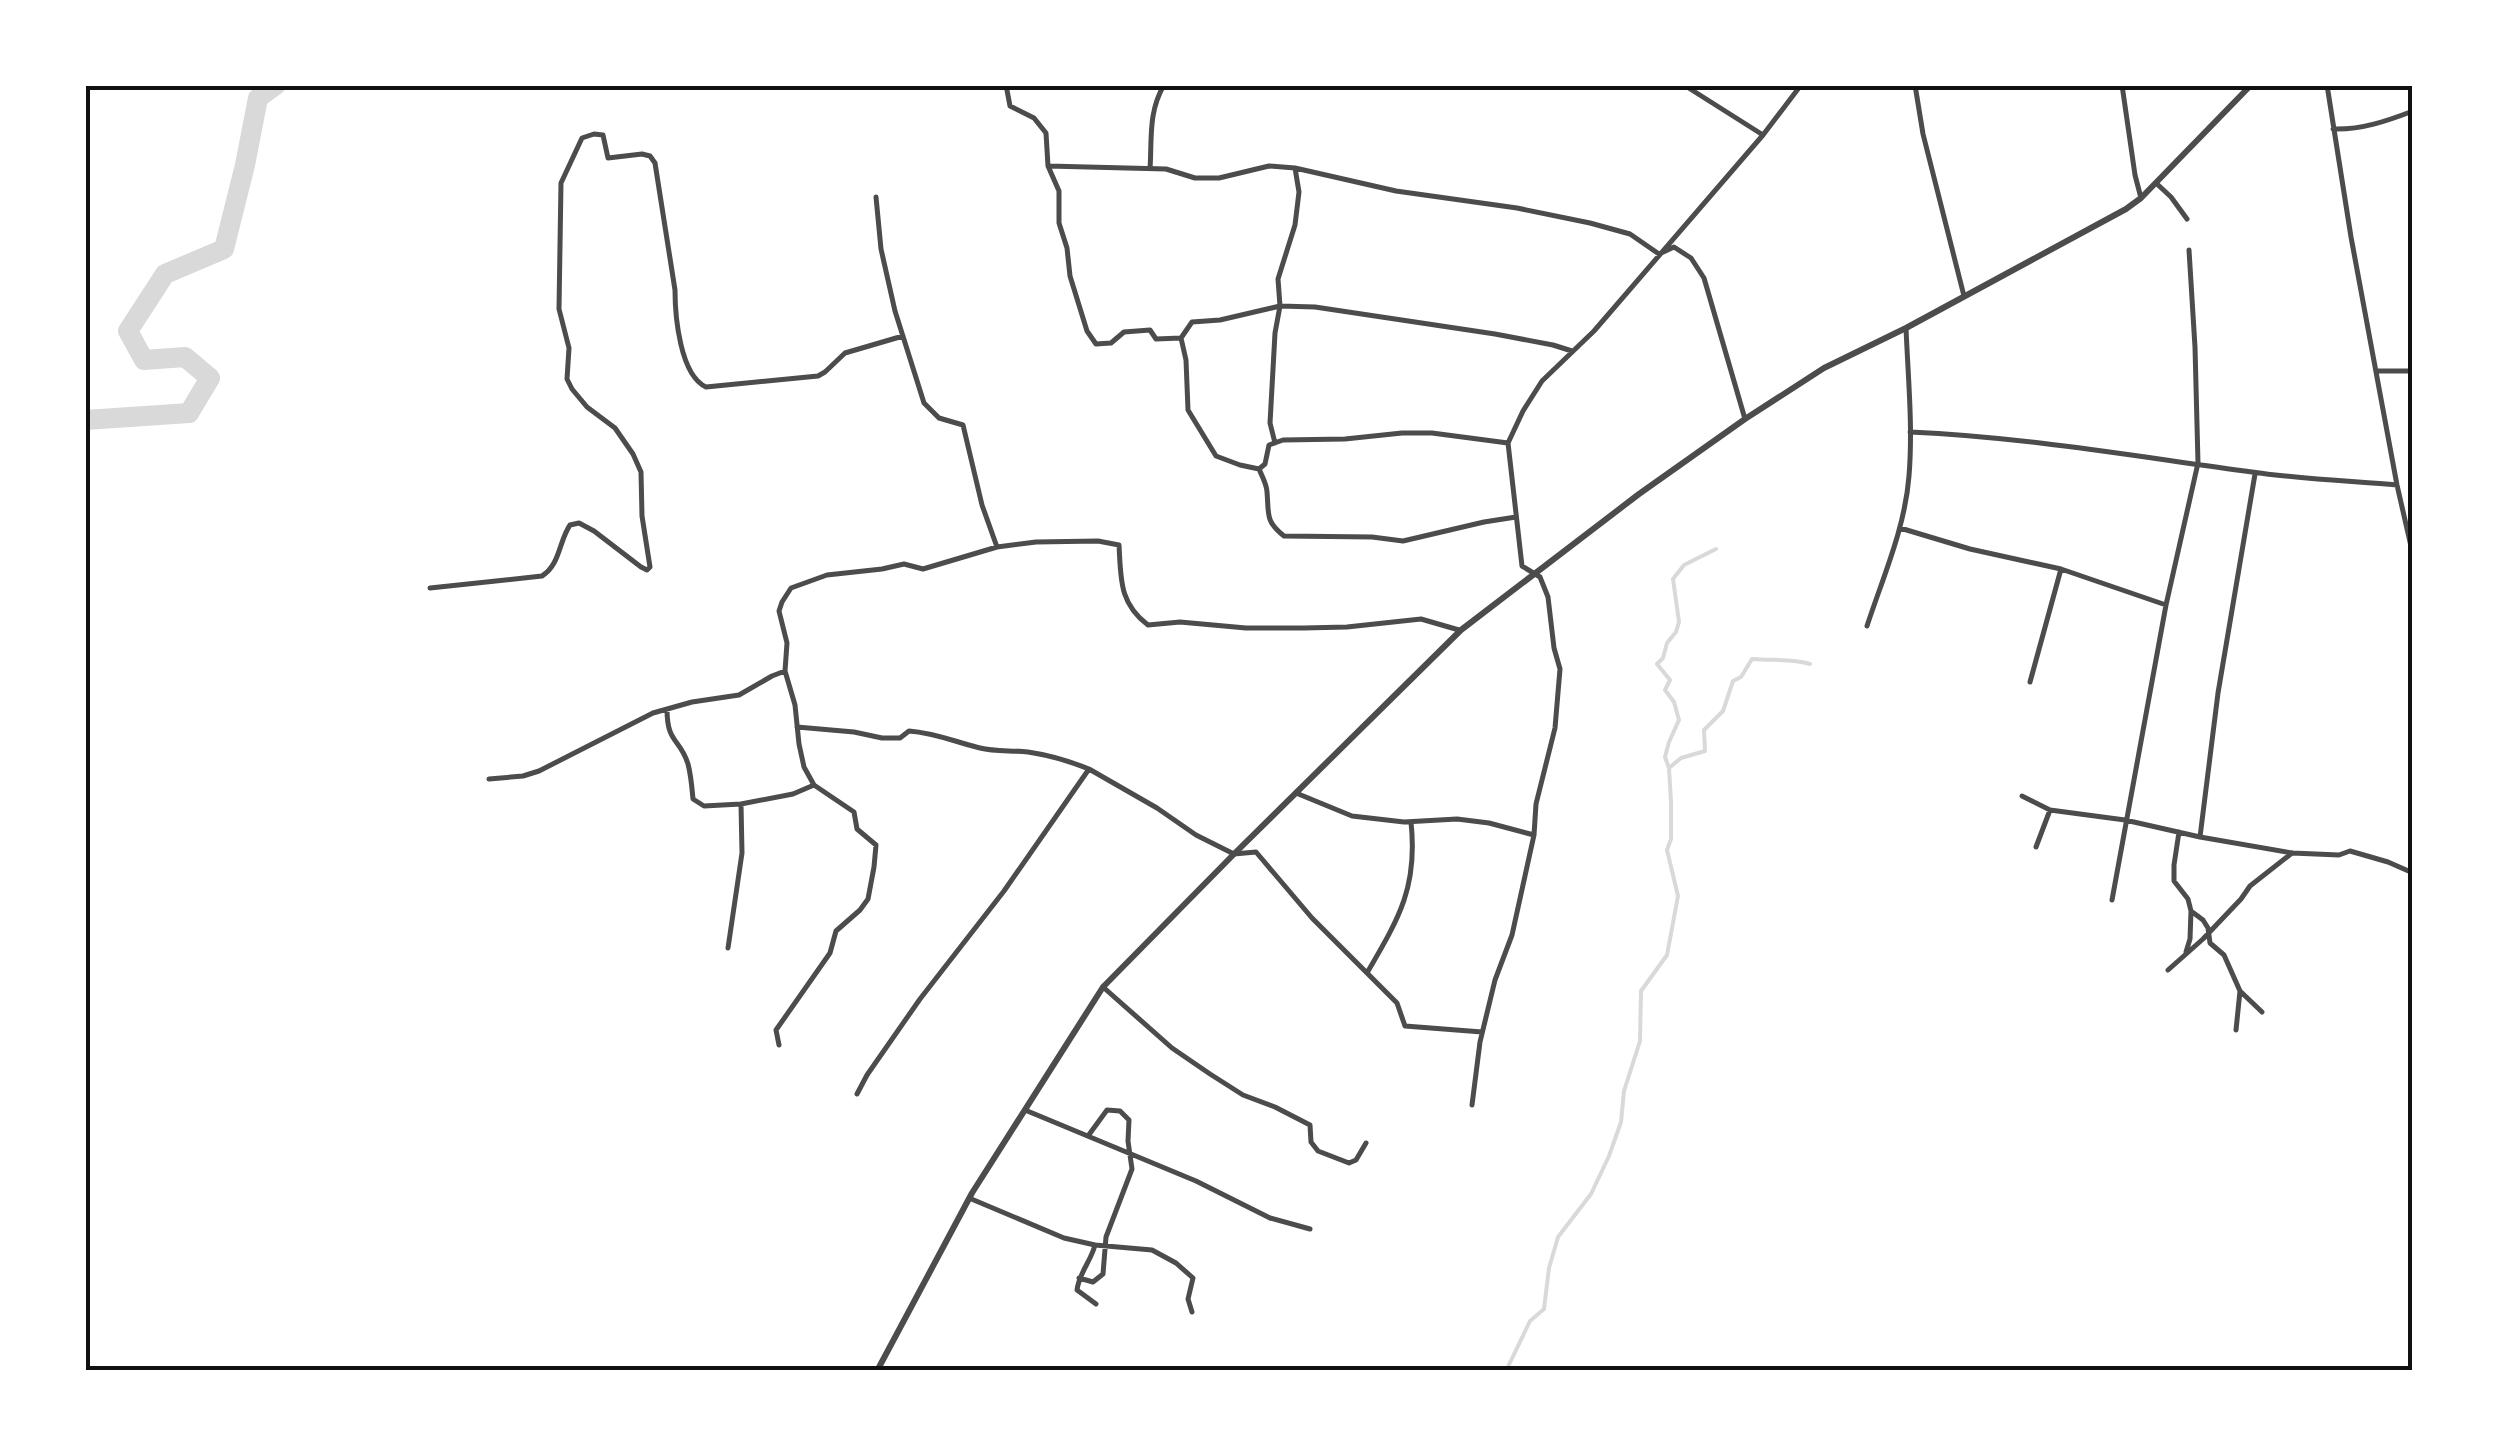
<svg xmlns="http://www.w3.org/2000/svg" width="2498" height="1456" viewBox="0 0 2498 1456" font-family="Raleway,sans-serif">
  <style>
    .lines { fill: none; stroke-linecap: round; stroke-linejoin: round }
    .stream { stroke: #d9d9d9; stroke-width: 4 }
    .river { stroke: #d9d9d9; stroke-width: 20 }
    .minor { stroke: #4c4c4c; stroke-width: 5 }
    .tertiary { stroke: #4c4c4c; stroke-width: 6 }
    .neatline { fill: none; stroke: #111; stroke-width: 4 }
  </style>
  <rect width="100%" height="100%" fill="#fff"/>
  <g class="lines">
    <!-- stream -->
    <path class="stream" d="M 1669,768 L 1681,758 L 1705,751 L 1704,730 L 1723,711 L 1733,681 L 1741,677 L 1752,659 C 1772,661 1791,658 1810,664
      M 1506,1371 L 1530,1321 L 1544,1309 L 1549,1268 L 1558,1237 L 1591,1194 L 1609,1156 L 1621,1122 L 1624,1091 L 1640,1041 L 1641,991 L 1667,955 L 1678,896 L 1667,850 L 1671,839 L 1671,802 L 1669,768 L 1665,757 L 1669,742 L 1679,720 L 1674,702 L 1665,690 L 1670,680 L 1657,664 L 1663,658 L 1667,643 L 1676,632 L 1679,622 L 1673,579 L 1684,565 L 1716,549"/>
    <!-- river -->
    <path class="river" d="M 85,420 L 189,413 L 210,378 L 185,357 L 144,360 L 128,331 L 165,274 L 224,249 L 245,165 L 258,98 L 276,85"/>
    <!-- minor -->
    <path class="minor" d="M 1006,85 L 1010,106 L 1034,118 L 1046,133 L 1048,166 L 1059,191 L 1059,223 L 1067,248 L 1070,276 L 1087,331 L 1096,344 L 1111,343 L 1124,332 L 1150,330 L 1156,339 L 1181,338 L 1186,360 L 1188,410 L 1216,456 L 1240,465 L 1259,469 L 1265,464 L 1269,445 L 1283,440 L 1345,439 L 1402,433 L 1432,433 L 1508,443 L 1522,566 L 1540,577 L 1548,597 L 1554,648 L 1560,669 L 1555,728 L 1536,804 L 1534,835 L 1512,935 L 1495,980 L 1480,1042 L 1472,1105
      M 1684,85 L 1763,135
      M 1915,85 L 1923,134 L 1964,296
      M 2122,85 L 2135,175 L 2141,198
      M 2327,85 L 2351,237 L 2397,485 L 2413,555
      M 2333,129 C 2361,130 2387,121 2413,111
      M 1048,166 L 1166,169 L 1195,178 L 1219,178 L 1269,166 L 1295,168 L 1396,191 L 1517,208 L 1590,223 L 1630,234 L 1659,254 L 1674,247 L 1691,258 L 1704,278 L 1745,419
      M 1150,169 C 1152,140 1148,112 1164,85
      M 2156,183 L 2171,197 L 2187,219
      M 876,197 L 881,249 L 895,311 L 924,403 L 939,418 L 963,425 L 982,505 L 997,547
      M 1181,338 L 1192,322 L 1220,320 L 1280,306 L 1315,307 L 1495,334 L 1553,345 L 1572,351
      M 2377,371 L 2413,371
      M 1910,432 C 2025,437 2139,457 2252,472 C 2300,479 2349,481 2397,485
      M 1275,443 L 1270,423 L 1275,333 L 1280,306 L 1278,279 L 1295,225 L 1299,192 L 1295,168
      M 1508,443 L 1523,411 L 1542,381 L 1594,331 L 1763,135 L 1801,85
      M 1259,469 C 1262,476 1267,485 1267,492 C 1269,514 1265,521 1284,536 L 1372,537 L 1403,541 L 1484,522 L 1516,517
      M 1900,528 L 1970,549 L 2061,569 L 2166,605
      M 430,588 L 542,576 C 560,565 559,541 570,525 L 579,523 L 594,531 L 641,567 L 647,570 L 650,567 L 642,516 L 641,472 L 633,454 L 615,428 L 587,407 L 572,389 L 567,379 L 569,348 L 559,309 L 561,183 L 582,138 L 594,134 L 603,135 L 608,158 L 642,154 L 650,156 L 655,163 L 675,290 C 675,316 680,375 706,387 L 818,376 L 825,372 L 845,353 L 903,336
      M 1867,626 C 1883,577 1905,528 1909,476 C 1913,427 1908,377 1906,328
      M 785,671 L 787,643 L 779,611 L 782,602 L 791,588 L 827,575 L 882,569 L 904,564 L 923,569 L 997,547 L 1036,542 L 1098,541 L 1119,545 C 1121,579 1119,603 1148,625 L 1180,622 L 1246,628 L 1304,628 L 1347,627 L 1421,619 L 1459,630
      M 2030,682 L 2061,569
      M 667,709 C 667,744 680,738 688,764 C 691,775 692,788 693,799 L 704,806 L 741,804 L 742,853 L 728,948
      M 797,727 L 854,732 L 882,738 L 900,738 L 909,731 C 936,733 955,742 980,748 C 995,752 1012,750 1028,752 C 1049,755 1069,761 1089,769
      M 489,779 L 523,776 L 539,771 L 653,713 L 692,702 L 739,695 L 772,676 L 785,671 L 795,705 L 799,744 L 804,767 L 814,785 L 854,812 L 857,829 L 876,845 L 874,867 L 868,899 L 860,910 L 836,931 L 830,953 L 776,1030 L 779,1045
      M 1296,793 L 1352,816 L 1404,822 L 1457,819 L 1489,823 L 1534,835
      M 2022,796 L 2050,810 L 2125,820 L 2200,837 L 2292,853 L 2339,855 L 2350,851 L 2388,862 L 2413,873
      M 741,804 L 793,794 L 814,785
      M 2179,832 L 2174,865 L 2174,881 L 2188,899 L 2191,911 L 2203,920 L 2208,928 L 2210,943 L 2224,955 L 2240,991 L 2262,1012
      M 2200,837 L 2218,693 L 2255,474
      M 2036,847 L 2050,810
      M 2112,900 L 2166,605 L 2198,463 L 2195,347 L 2189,250
      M 2186,952 L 2190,939 L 2191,911
      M 2168,970 L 2203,939 L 2241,899 L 2250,886 L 2292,853
      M 1367,973 C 1399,918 1418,887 1411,822
      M 1103,987 L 1172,1048 L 1210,1074 L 1243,1095 L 1275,1107 L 1310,1125 L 1311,1142 L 1318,1151 L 1349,1163 L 1356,1160 L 1366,1143
      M 2236,1030 L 2240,991
      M 857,1094 L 867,1075 L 920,999 L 1004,891 L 1089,769 L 1157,808 L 1196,835 L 1234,854 L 1256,852 L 1312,918 L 1397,1003 L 1405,1026 L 1482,1032
      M 1025,1110 L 1196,1181 L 1270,1218 L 1310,1229
      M 969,1198 L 1064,1238 L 1095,1245 L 1152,1250 L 1176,1263 L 1193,1278 L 1188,1299 L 1192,1312
      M 1095,1245 C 1091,1261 1079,1273 1077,1290 L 1096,1304
      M 1079,1278 L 1093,1282 L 1103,1274 L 1106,1237 L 1132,1169 L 1128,1141 L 1129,1120 L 1120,1111 L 1107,1110 L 1088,1136"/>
    <!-- tertiary -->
    <path class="tertiary" d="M 877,1371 L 972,1193 L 1103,987 L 1234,854 L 1461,630 L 1639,494 L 1745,419 L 1824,368 L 1906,328 L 2126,209 L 2141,198 L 2251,85"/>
  </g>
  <!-- border -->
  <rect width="2498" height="1456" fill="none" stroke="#ffffff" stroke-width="175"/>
  <rect x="88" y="88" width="2322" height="1280" class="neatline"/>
</svg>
